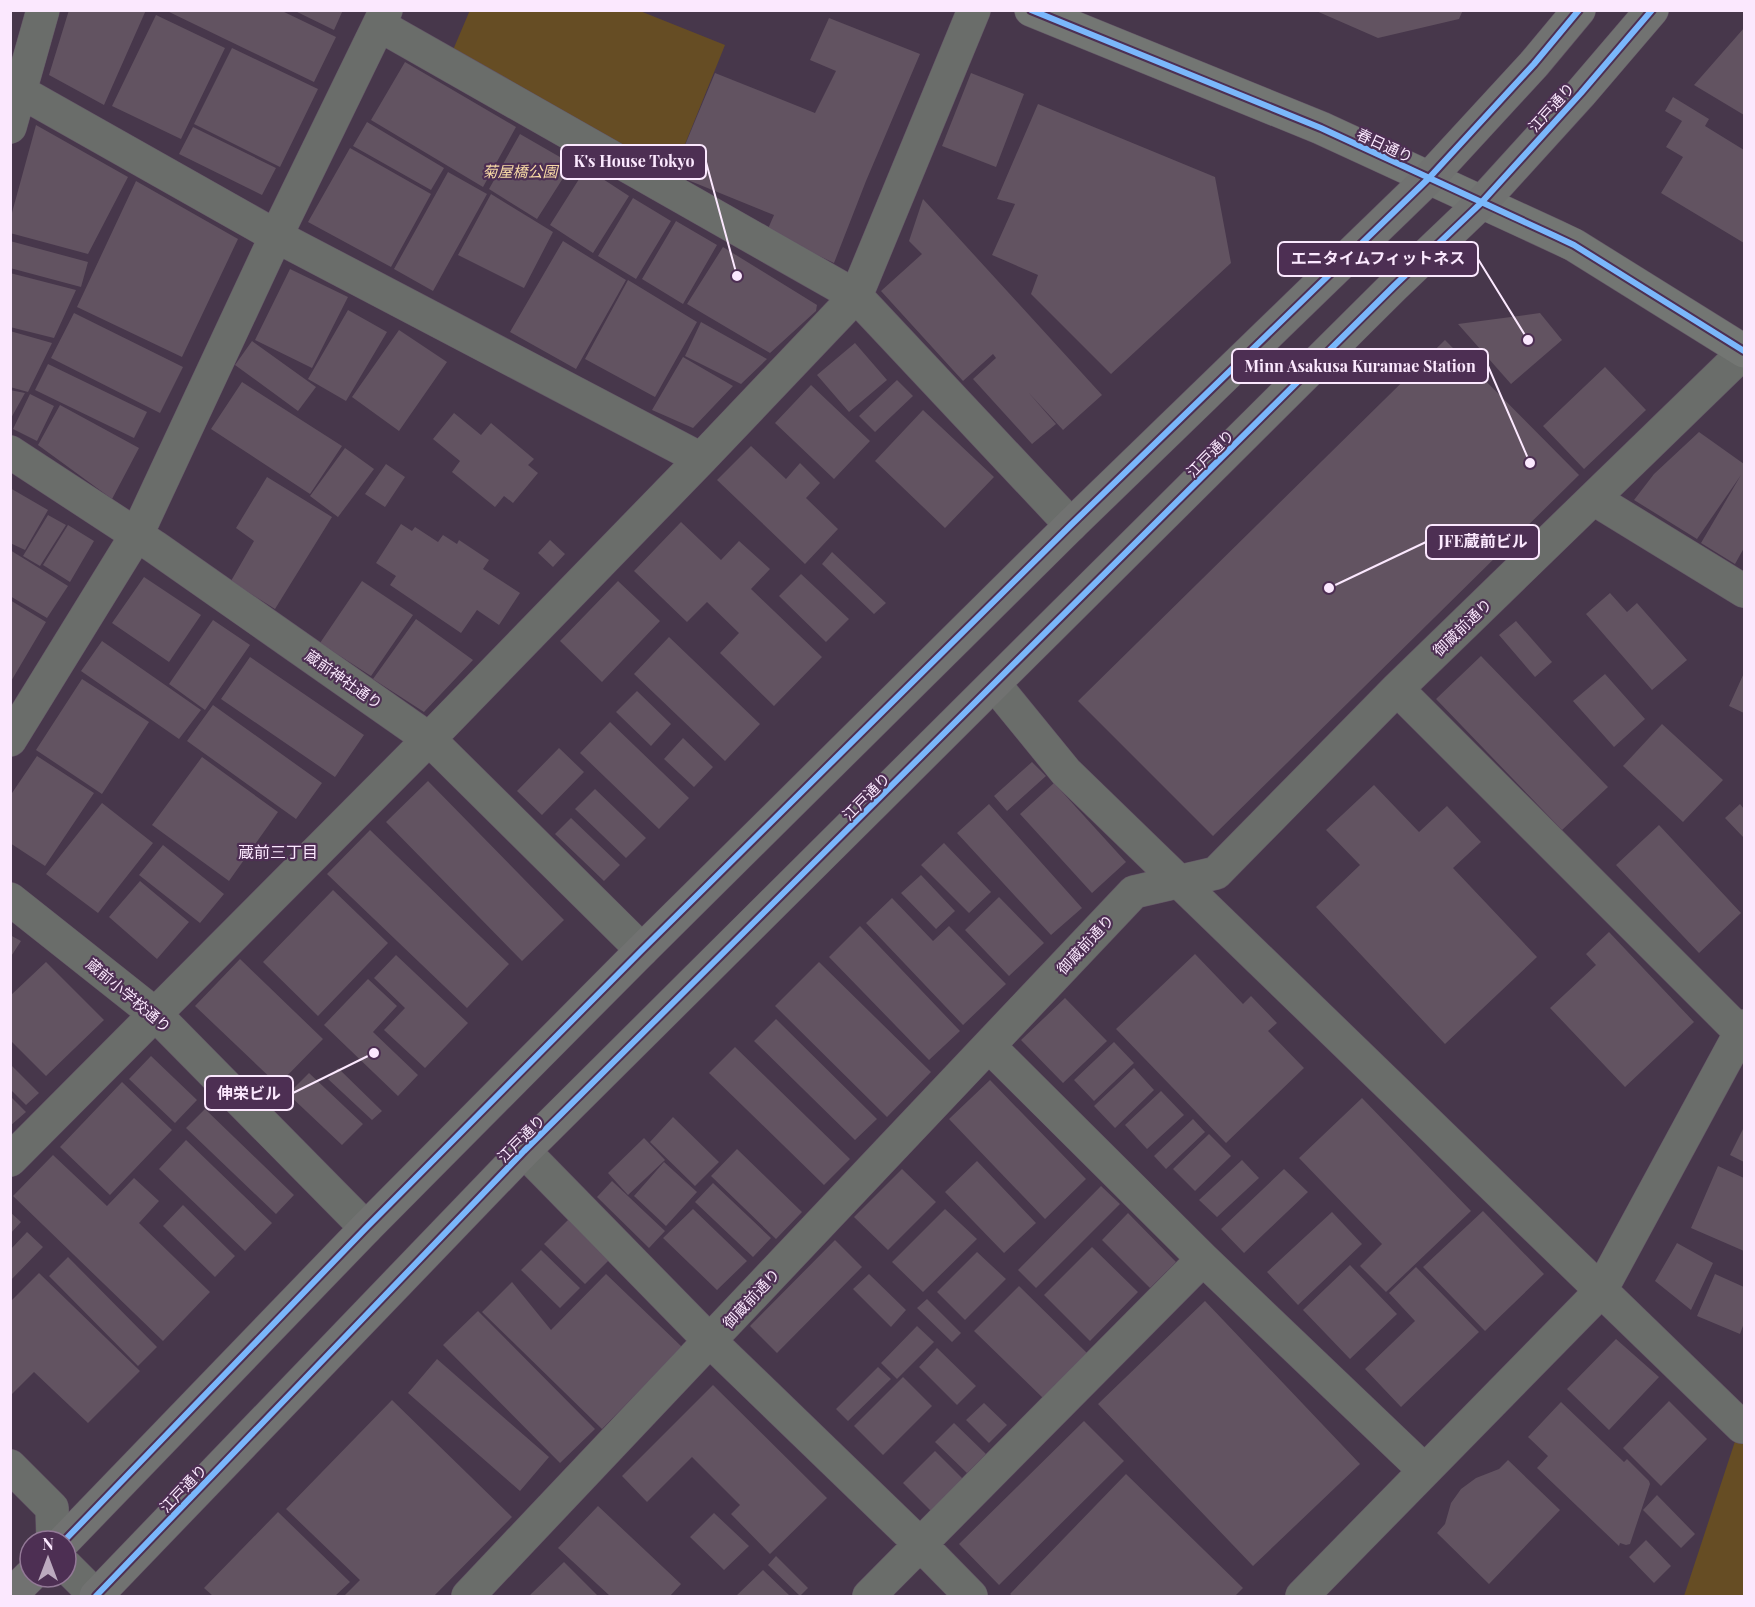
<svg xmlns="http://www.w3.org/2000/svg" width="1755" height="1607" viewBox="0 0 1755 1607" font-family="'Playfair Display','Noto Sans JP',serif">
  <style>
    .green { fill: #664d24 }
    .building { fill: #625361 }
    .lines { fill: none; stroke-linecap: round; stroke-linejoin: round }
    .minor-casing { stroke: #635566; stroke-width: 34 }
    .major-casing { stroke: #635566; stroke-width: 34 }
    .highway-casing { stroke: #635566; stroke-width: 34 }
    .minor { stroke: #6a6d6a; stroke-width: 33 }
    .major { stroke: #737673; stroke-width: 33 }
    .highway { stroke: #717271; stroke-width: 33 }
    .cycleway-casing { stroke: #4d2f53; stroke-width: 10 }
    .cycleway { stroke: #7ab7fb; stroke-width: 6 }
    .labels { text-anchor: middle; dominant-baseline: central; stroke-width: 4.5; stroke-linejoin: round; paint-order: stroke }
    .street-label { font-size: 15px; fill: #fbe8fe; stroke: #4d2f53 }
    .park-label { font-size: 15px; font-style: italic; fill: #f8daa6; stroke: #4d2f53 }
    .neighbourhood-label { font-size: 16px; fill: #fbe8fe; stroke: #4d2f53 }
    .leader { fill: none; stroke: #fbe8fe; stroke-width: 2 }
    .callout-dot { fill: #fbe8fe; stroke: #4d2f53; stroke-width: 2 }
    .callout { fill: #4d2f53; stroke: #fbe8fe; stroke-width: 2 }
    .callout-label { font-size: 16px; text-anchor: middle; font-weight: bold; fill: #fbe8fe }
  </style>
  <rect width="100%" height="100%" fill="#47374b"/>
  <!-- green -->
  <path class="green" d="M 470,10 L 640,11 L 725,45 L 673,174 L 453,50 Z
    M 1744,1414 L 1744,1596 L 1684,1596 Z"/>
  <!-- building -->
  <path class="building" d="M 69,10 L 146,10 L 104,105 L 49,75 Z
    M 165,10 L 280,10 L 336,37 L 314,82 Z
    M 293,10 L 343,10 L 334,30 Z
    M 1314,10 L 1463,10 L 1459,19 L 1378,38 Z
    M 156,15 L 225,48 L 181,139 L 112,106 Z
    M 829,18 L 920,54 L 866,181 L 834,263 L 767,231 L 774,215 L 673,174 L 715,73 L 815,113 L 836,71 L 810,60 Z
    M 1744,28 L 1744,115 L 1694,85 Z
    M 232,48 L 318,89 L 280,167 L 194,124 Z
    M 405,62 L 516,127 L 483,187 L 371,120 Z
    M 971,73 L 1024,94 L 996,167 L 942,146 Z
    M 1673,97 L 1709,119 L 1705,126 L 1744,150 L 1744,243 L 1661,193 L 1683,157 L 1666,147 L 1682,121 L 1665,111 Z
    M 1038,104 L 1215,177 L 1231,263 L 1111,374 L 1031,294 L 1038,275 L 992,255 L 1015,204 L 997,199 Z
    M 367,122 L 444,168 L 431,190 L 353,146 Z
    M 36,125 L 128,177 L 88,254 L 10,233 L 10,220 Z
    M 193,127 L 276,168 L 262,195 L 179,154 Z
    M 520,134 L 572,164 L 537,219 L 489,189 Z
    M 350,148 L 431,194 L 391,267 L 308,222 Z
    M 586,168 L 629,196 L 593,253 L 550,225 Z
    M 448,172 L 487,194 L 433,291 L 394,269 Z
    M 136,181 L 238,239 L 182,357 L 77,307 Z
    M 491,194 L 553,232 L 524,288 L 458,255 Z
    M 633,198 L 671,221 L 636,279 L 598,256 Z
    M 923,199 L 1102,395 L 1063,430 L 1028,392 L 1056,424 L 1032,444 L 973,379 L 996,358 L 993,354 L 963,381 L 881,291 L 922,254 L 909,241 Z
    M 676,221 L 717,245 L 683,304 L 642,279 Z
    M 10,241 L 88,262 L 81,287 L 10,268 Z
    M 563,241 L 626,280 L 576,369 L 510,332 Z
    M 723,247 L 817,305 L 816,311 L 770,353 L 687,304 Z
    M 290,269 L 348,297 L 312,368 L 255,340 Z
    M 10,273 L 76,290 L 54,338 L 10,327 Z
    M 628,280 L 697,322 L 655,397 L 585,359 Z
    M 348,310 L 387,332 L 346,401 L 308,379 Z
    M 74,313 L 183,367 L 160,413 L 51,358 Z
    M 1540,313 L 1562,340 L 1511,384 L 1458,324 Z
    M 701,322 L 767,359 L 741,384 L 685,356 Z
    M 399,330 L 447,362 L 399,431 L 352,397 Z
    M 10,331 L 52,343 L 28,392 L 10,387 Z
    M 1445,340 L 1579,475 L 1213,836 L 1078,701 Z
    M 252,341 L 316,387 L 298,411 L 235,365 Z
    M 855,343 L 887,380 L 849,412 L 817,375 Z
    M 683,357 L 733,386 L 693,428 L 652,410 Z
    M 48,364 L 147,412 L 134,438 L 35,390 Z
    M 1605,367 L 1646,410 L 1584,469 L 1543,426 Z
    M 897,380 L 913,396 L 875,432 L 859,416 Z
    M 242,382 L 342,446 L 310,494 L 211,429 Z
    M 811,385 L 870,441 L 834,479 L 775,423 Z
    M 10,390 L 25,393 L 10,420 Z
    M 30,394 L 54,406 L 37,441 L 13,429 Z
    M 60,405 L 139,448 L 112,499 L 38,445 Z
    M 923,410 L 994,477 L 945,528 L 875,461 Z
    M 454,413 L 481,435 L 491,423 L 534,459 L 528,465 L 538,473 L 513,503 L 504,496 L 495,507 L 452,472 L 460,461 L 433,439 Z
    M 1699,432 L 1744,464 L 1744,548 L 1735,564 L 1701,543 L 1741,475 L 1697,539 L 1634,500 L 1654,474 Z
    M 751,446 L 786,479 L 800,463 L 820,483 L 806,498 L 838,529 L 805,564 L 717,480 Z
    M 345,448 L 374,469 L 338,517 L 310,496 Z
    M 386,464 L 405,477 L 385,507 L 365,494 Z
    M 267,477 L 332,517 L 275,609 L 231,581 L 254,541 L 236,528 Z
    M 10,488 L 48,510 L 25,550 L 10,543 Z
    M 48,515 L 66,525 L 40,566 L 23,556 Z
    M 681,522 L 721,560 L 739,541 L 770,569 L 751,589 L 822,657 L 774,706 L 720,653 L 739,633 L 707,602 L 687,622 L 634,571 Z
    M 401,524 L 412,531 L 415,527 L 438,542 L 443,535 L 457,544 L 459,540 L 489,560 L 483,569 L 520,593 L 499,625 L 477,610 L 461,633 L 390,585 L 396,576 L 376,563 Z
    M 68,525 L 94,541 L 70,582 L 43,565 Z
    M 550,540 L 565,554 L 553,567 L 538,553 Z
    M 10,550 L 68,586 L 47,618 L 10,596 Z
    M 832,552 L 886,603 L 874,614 L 822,564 Z
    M 801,574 L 849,619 L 826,642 L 779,596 Z
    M 144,577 L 201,615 L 169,662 L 112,623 Z
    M 362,581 L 413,615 L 371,676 L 320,643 Z
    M 618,581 L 660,621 L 602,682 L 560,641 Z
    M 1610,593 L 1627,612 L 1637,603 L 1687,660 L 1652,690 L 1586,614 Z
    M 10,600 L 46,622 L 10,683 Z
    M 416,619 L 473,660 L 424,712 L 373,679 Z
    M 213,620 L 250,645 L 205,710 L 169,684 Z
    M 1516,621 L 1552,662 L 1535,677 L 1499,635 Z
    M 669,637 L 760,724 L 725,761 L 634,674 Z
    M 102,641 L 201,710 L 179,739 L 81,671 Z
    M 1481,656 L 1608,787 L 1562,830 L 1436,699 Z
    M 250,657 L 364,735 L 335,777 L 221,699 Z
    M 1744,673 L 1744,713 L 1729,706 Z
    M 1605,674 L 1645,719 L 1614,747 L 1573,701 Z
    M 82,679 L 149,722 L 102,794 L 36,750 Z
    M 637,691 L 671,724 L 651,746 L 616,712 Z
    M 213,705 L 322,783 L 296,819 L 187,741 Z
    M 610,722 L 689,798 L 659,829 L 580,753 Z
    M 1662,724 L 1723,780 L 1683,822 L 1623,766 Z
    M 683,738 L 713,767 L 694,787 L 664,759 Z
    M 559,748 L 584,772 L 542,815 L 517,791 Z
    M 37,756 L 94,793 L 45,866 L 10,843 L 10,796 Z
    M 202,757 L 278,812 L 229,881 L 152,825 Z
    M 1032,762 L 1046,776 L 1007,811 L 994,796 Z
    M 428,781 L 564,920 L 522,961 L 386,822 Z
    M 1054,783 L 1126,862 L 1092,893 L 1020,814 Z
    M 1374,785 L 1419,832 L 1447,806 L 1481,842 L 1453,868 L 1537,957 L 1445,1044 L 1316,907 L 1360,865 L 1326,830 Z
    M 595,789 L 646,838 L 626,858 L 575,809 Z
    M 102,803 L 153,843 L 98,913 L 46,874 Z
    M 989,804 L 1082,908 L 1051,935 L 957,833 Z
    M 1740,804 L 1744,809 L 1744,838 L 1725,818 Z
    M 571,818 L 620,865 L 604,881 L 555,834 Z
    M 1659,825 L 1741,913 L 1699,953 L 1616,865 Z
    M 370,830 L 509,964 L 467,1008 L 327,874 Z
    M 944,843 L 991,892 L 969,913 L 921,865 Z
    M 163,845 L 224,894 L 200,923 L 139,875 Z
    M 921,875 L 955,911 L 936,929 L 901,893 Z
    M 140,881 L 189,922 L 157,959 L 109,917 Z
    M 333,890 L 388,943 L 318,1016 L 263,962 Z
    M 999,897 L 1044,943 L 1009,976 L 965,930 Z
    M 892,898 L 933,941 L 949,926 L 1006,984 L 963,1025 L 866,923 Z
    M 860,926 L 960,1031 L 929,1060 L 829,957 Z
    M 1609,932 L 1694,1022 L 1625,1087 L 1550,1008 L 1596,965 L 1586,954 Z
    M 10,935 L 21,941 L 10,958 Z
    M 1195,954 L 1243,1004 L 1251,996 L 1277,1023 L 1268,1031 L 1304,1068 L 1226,1143 L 1116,1029 Z
    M 396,955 L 468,1023 L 425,1068 L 384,1030 L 405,1008 L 374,978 Z
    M 240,959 L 323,1039 L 278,1085 L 195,1006 Z
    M 46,962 L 104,1020 L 46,1076 L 10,1040 L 10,996 Z
    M 819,962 L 931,1072 L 887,1117 L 775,1006 Z
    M 368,979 L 397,1006 L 373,1032 L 418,1075 L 398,1096 L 324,1025 Z
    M 1065,998 L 1107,1041 L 1063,1083 L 1021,1040 Z
    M 776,1019 L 877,1119 L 855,1140 L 754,1041 Z
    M 1114,1042 L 1134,1063 L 1094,1101 L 1074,1080 Z
    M 735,1047 L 850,1159 L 824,1185 L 709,1073 Z
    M 151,1056 L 197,1100 L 175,1123 L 129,1079 Z
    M 10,1064 L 39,1093 L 26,1105 L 10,1089 Z
    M 338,1068 L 382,1111 L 372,1120 L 328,1079 Z
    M 1134,1068 L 1154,1090 L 1115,1128 L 1094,1106 Z
    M 309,1073 L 363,1124 L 342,1145 L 288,1094 Z
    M 990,1080 L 1086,1179 L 1045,1219 L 949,1119 Z
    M 122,1082 L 172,1130 L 110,1195 L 60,1147 Z
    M 1161,1091 L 1184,1115 L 1147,1149 L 1125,1125 Z
    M 10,1096 L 26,1112 L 10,1126 Z
    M 1362,1098 L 1471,1211 L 1386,1292 L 1360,1266 L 1382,1244 L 1299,1158 Z
    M 205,1109 L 294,1195 L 276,1214 L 186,1128 Z
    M 673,1117 L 719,1162 L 695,1186 L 650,1142 Z
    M 1193,1119 L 1205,1132 L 1166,1169 L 1154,1156 Z
    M 1744,1127 L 1744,1162 L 1730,1155 Z
    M 1209,1134 L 1231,1156 L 1195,1191 L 1173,1169 Z
    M 644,1138 L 665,1160 L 628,1195 L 608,1173 Z
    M 186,1140 L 272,1223 L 245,1251 L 159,1169 Z
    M 737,1149 L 802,1212 L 776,1239 L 711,1176 Z
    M 53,1155 L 107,1206 L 134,1178 L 159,1201 L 139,1223 L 210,1292 L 163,1341 L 13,1196 Z
    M 1242,1160 L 1259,1178 L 1217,1217 L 1199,1200 Z
    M 977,1161 L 1036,1223 L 1004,1253 L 945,1192 Z
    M 664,1162 L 697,1192 L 666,1226 L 634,1196 Z
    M 1718,1166 L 1744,1178 L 1744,1251 L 1691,1228 Z
    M 902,1169 L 936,1202 L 888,1250 L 854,1217 Z
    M 1284,1169 L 1308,1192 L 1244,1253 L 1221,1229 Z
    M 612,1181 L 665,1231 L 649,1248 L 597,1197 Z
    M 713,1183 L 771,1238 L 753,1257 L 695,1202 Z
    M 1101,1186 L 1120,1204 L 1036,1288 L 1018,1270 Z
    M 183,1205 L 235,1256 L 215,1277 L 163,1226 Z
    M 693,1209 L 747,1261 L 717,1290 L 663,1238 Z
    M 945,1209 L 977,1239 L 923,1292 L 892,1262 Z
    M 1483,1211 L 1544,1274 L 1485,1331 L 1423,1267 Z
    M 10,1212 L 21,1222 L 10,1234 Z
    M 1332,1212 L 1362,1244 L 1298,1305 L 1267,1272 Z
    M 1128,1213 L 1176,1262 L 1150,1288 L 1102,1240 Z
    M 571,1217 L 612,1257 L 585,1284 L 544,1244 Z
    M 27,1232 L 43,1247 L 10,1281 L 10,1250 Z
    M 835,1240 L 862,1267 L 777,1353 L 750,1326 Z
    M 1677,1243 L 1713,1263 L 1691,1310 L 1655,1281 Z
    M 1092,1247 L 1138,1292 L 1090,1341 L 1044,1295 Z
    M 541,1250 L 580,1288 L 560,1308 L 521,1270 Z
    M 977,1252 L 1006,1279 L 965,1320 L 937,1292 Z
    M 68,1257 L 157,1347 L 138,1366 L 49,1276 Z
    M 1350,1265 L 1397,1314 L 1350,1359 L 1303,1310 Z
    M 1416,1267 L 1479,1332 L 1401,1407 L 1365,1369 L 1415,1321 L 1389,1293 Z
    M 39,1273 L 140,1371 L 88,1423 L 34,1372 L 10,1396 L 10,1302 Z
    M 606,1274 L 682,1347 L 602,1429 L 482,1312 L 512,1282 L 551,1330 Z
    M 869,1274 L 906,1310 L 891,1327 L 853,1289 Z
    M 1715,1274 L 1744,1287 L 1744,1323 L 1740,1334 L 1697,1316 Z
    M 1019,1286 L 1088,1354 L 1044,1399 L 974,1331 Z
    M 927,1299 L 961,1333 L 952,1342 L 917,1308 Z
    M 1205,1301 L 1360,1464 L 1253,1566 L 1098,1404 Z
    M 478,1311 L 595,1429 L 560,1463 L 443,1345 Z
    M 917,1326 L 934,1342 L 897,1379 L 881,1363 Z
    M 1616,1339 L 1659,1377 L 1609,1430 L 1567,1389 Z
    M 937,1348 L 976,1386 L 957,1405 L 919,1367 Z
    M 437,1359 L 549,1457 L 520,1491 L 408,1393 Z
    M 878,1367 L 891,1379 L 848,1421 L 836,1409 Z
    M 903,1377 L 932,1406 L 883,1455 L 854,1426 Z
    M 713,1385 L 827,1498 L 770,1554 L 731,1514 L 740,1505 L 692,1457 L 647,1502 L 622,1476 Z
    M 392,1400 L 512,1517 L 434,1596 L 344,1596 L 360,1580 L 286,1509 Z
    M 1669,1401 L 1707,1439 L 1661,1486 L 1623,1448 Z
    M 1561,1402 L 1624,1462 L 1627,1459 L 1649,1481 L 1650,1484 L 1630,1544 L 1626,1545 L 1620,1543 L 1619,1546 L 1537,1468 L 1548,1456 L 1528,1437 Z
    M 984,1403 L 1007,1425 L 989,1443 L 966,1420 Z
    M 1084,1421 L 1124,1461 L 999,1585 L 959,1544 Z
    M 954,1423 L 986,1454 L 967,1473 L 935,1442 Z
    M 935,1451 L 963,1479 L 931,1511 L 903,1483 Z
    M 1508,1460 L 1560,1510 L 1489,1584 L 1437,1533 L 1445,1524 L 1451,1503 L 1461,1489 L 1476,1478 L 1499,1469 Z
    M 1126,1474 L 1243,1588 L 1235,1596 L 1012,1596 L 1010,1594 Z
    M 1657,1495 L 1695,1534 L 1681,1548 L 1643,1510 Z
    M 598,1506 L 681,1584 L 670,1596 L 610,1596 L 558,1548 Z
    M 278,1512 L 350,1582 L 335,1596 L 213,1596 L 204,1588 Z
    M 714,1513 L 749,1546 L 724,1570 L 690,1537 Z
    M 1646,1540 L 1671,1566 L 1654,1583 L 1629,1557 Z
    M 776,1556 L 808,1588 L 800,1596 L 768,1565 Z
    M 564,1562 L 598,1596 L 529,1596 Z
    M 763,1570 L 790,1596 L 736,1596 Z"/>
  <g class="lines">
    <!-- minor casing -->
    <g class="minor-casing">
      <path id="minor" d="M 379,25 L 856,296 L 1071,525
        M 10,89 L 21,92 L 276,236 L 701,459
        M 10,127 L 43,10
        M 10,452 L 155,547 L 429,739 L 642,950
        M 1594,499 L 1744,591
        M 995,685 L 1066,772 L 1742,1427
        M 1397,689 L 1741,1033
        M 10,740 L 137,534 L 276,236 L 386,10
        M 10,899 L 155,1014 L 366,1228
        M 989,1046 L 1203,1259 L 1424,1470
        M 524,1151 L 710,1341 L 920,1544 L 971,1596
        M 10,1160 L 429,739 L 701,459 L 856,296 L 974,10
        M 10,1466 L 52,1508 L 53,1541
        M 66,1566 L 96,1596
        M 468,1596 L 1134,892 L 1216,873 L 1397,689 L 1744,352
        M 869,1596 L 1203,1259
        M 1302,1596 L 1600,1292 L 1744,1026"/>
    </g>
    <!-- major casing -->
    <g class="major-casing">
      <path id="major" d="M 1031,10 L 1321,128 L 1555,236 L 1574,245 L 1744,351"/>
    </g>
    <!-- highway casing -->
    <g class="highway-casing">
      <path id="highway" d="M 64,1541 L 366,1228 L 642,950 L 1071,525 L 1429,178 L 1534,64 L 1579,10
        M 10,1596 L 30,1576
        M 96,1596 L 524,1151 L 1394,286 L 1481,203 L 1581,93 L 1652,10"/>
    </g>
    <!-- minor -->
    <use href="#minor" class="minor"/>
    <!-- major -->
    <use href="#major" class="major"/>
    <!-- highway -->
    <use href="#highway" class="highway"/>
    <!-- cycleway casing -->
    <g class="cycleway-casing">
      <path id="cycleway" d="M 1031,10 L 1321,128 L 1555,236 L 1574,245 L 1744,351
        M 64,1541 L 366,1228 L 642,950 L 1071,525 L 1429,178 L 1534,64 L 1579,10
        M 96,1596 L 524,1151 L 1394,286 L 1481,203 L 1581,93 L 1652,10"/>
    </g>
    <!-- cycleway -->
    <use href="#cycleway" class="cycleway"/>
  </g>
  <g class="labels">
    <!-- street labels -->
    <g class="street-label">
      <text transform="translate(1551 107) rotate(-48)">江戸通り</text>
      <text transform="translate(1385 145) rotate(25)">春日通り</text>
      <text transform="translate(1210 453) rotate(-45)">江戸通り</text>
      <text transform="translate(1462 627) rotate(-44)">御蔵前通り</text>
      <text transform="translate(344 679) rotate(35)">蔵前神社通り</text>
      <text transform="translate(866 796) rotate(-45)">江戸通り</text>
      <text transform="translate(1085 944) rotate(-47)">御蔵前通り</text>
      <text transform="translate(129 995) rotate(40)">蔵前小学校通り</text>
      <text transform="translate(521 1138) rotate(-45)">江戸通り</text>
      <text transform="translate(751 1298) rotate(-47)">御蔵前通り</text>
      <text transform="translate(183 1488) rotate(-46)">江戸通り</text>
    </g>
    <!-- park labels -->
    <g class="park-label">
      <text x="520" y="171">菊屋橋公園</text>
    </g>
    <!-- neighbourhood labels -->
    <g class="neighbourhood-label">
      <text x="278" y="851">蔵前三丁目</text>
    </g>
  </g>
  <!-- callouts -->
  <path class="leader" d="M737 276L706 162M1528 340L1478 259M1530 463L1488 366M1329 588L1426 542M374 1053L293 1093"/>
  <g class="callout-dot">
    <circle cx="737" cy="276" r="6"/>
    <circle cx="1528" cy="340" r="6"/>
    <circle cx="1530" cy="463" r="6"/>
    <circle cx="1329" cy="588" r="6"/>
    <circle cx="374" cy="1053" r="6"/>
  </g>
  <g class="callout">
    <rect x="561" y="145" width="145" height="34" rx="6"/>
    <rect x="1278" y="242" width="200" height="34" rx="6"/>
    <rect x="1232" y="349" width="256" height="34" rx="6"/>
    <rect x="1426" y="525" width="113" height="34" rx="6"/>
    <rect x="205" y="1076" width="88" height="34" rx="6"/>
  </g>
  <g class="callout-label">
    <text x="634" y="167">K's House Tokyo</text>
    <text x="1378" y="264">エニタイムフィットネス</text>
    <text x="1360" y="372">Minn Asakusa Kuramae Station</text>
    <text x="1483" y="547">JFE蔵前ビル</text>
    <text x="249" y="1099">伸栄ビル</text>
  </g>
  <!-- border -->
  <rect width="1755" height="1607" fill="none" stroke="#fbe8fe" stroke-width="24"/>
  <!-- north arrow -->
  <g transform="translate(48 1559)"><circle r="28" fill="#4d2f53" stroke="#937997" stroke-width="1.5"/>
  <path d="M0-4.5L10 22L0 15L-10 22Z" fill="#bcaabf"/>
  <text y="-9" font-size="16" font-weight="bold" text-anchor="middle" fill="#fbe8fe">N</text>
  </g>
</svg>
